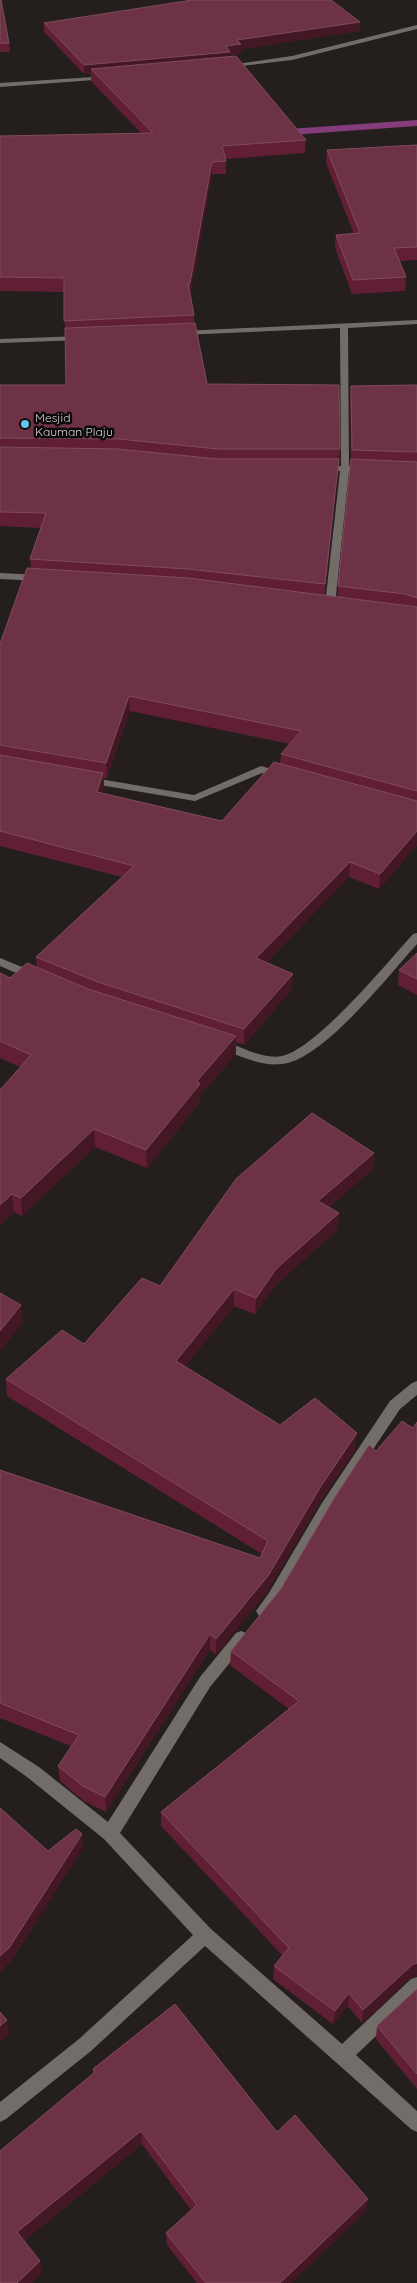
<svg xmlns="http://www.w3.org/2000/svg" width="417" height="2283" viewBox="0 0 417 2283" font-family="Quicksand,sans-serif">
  <style>
    .lines { fill: none; stroke-linecap: round; stroke-linejoin: round }
    .stream { fill: #843c7c; fill-rule: evenodd }
    .street { fill: #736d6a; fill-rule: evenodd }
    .wall { fill: #611f35; fill-rule: evenodd }
    .shaded-wall { fill: #431724 }
    .building { fill: #6e3246; stroke: #7f4c5d }
    .poi-dot { fill: #65c5ee; stroke: #0b0908; stroke-width: 2 }
    .labels { text-anchor: middle; dominant-baseline: central; stroke-width: 5; stroke-linejoin: round; paint-order: stroke }
    .far-poi-label { font-size: 12px; fill: #dad6d5; stroke: #0b0908; text-anchor: start }
  </style>
  <rect width="100%" height="100%" fill="#241f1d"/>
  <g class="lines">
    <!-- stream -->
    <path class="stream" d="M 417,120 L 417,126 L 275,136 L 270,133 L 275,130 Z"/>
    <!-- street -->
    <path class="street" d="M 417,25 L 417,29 L 292,60 L 226,68 L 223,66 L 292,56 Z
      M 109,76 L 109,78 L 107,79 L 0,87 L 0,83 Z
      M 417,320 L 417,324 L 348,328 L 349,466 L 367,466 L 371,469 L 367,472 L 349,471 L 335,605 L 333,607 L 327,607 L 325,605 L 340,471 L 322,471 L 318,468 L 322,465 L 341,466 L 340,328 L 182,335 L 178,333 L 182,331 Z
      M 80,336 L 83,336 L 83,340 L 0,343 L 0,339 Z
      M 0,573 L 40,575 L 45,578 L 40,581 L 0,579 Z
      M 261,766 L 286,773 L 287,775 L 282,778 L 262,773 L 195,801 L 88,783 L 83,780 L 88,777 L 194,795 Z
      M 417,933 L 417,944 C 389,975 323,1060 282,1064 C 260,1067 236,1054 216,1047 L 214,1044 L 220,1040 C 239,1045 262,1060 282,1056 C 316,1049 388,962 413,934 Z
      M 0,958 L 39,974 L 41,977 L 35,981 L 0,966 Z
      M 417,1381 L 417,1395 L 400,1409 L 332,1511 L 279,1603 C 273,1610 269,1619 259,1616 L 256,1611 L 269,1593 L 322,1503 L 390,1401 L 412,1383 Z
      M 241,1631 L 246,1633 L 249,1638 L 246,1643 L 210,1687 L 120,1833 L 211,1929 L 342,2044 L 411,1979 L 417,1977 L 417,1997 L 356,2055 L 417,2111 L 417,2132 L 411,2129 L 205,1946 L 91,2051 L 6,2119 L 0,2122 L 0,2102 L 79,2039 L 193,1935 L 104,1839 L 27,1777 L 0,1758 L 0,1742 L 39,1767 L 108,1822 L 200,1677 L 236,1633 Z"/>
  </g>
  <!-- wall -->
  <path class="wall" d="M 0,0 L 9,43 L 10,52 L 0,52 Z
    M 360,22 L 360,31 L 241,49 L 241,53 L 230,55 L 230,57 L 306,140 L 305,153 L 226,159 L 226,174 L 212,174 L 190,296 L 194,315 L 194,323 L 207,384 L 340,449 L 339,463 L 338,463 L 325,595 L 337,597 L 351,464 L 350,399 L 351,386 L 417,385 L 417,845 L 379,889 L 349,877 L 266,963 L 292,989 L 244,1045 L 236,1042 L 236,1054 L 200,1095 L 200,1102 L 147,1168 L 95,1147 L 22,1216 L 14,1212 L 0,1225 L 0,1090 L 20,1067 L 0,1058 L 0,973 L 10,978 L 37,967 L 36,957 L 122,877 L 0,846 L 0,644 L 31,568 L 30,559 L 41,528 L 0,526 L 0,385 L 66,385 L 64,292 L 0,291 L 0,136 L 141,133 L 91,81 L 91,73 L 84,74 L 44,32 L 44,23 ZM 130,711 L 290,744 L 281,754 L 280,764 L 222,821 L 102,793 L 104,787 L 104,778 L 107,778 Z
    M 417,145 L 417,260 L 399,261 L 406,277 L 405,291 L 352,294 L 335,248 L 336,235 L 354,234 L 326,163 L 327,150 Z
    M 417,953 L 417,995 L 398,985 L 399,970 Z
    M 374,1153 L 373,1169 L 329,1207 L 339,1213 L 338,1229 L 276,1285 L 255,1314 L 234,1306 L 185,1366 L 280,1425 L 355,1450 L 320,1502 L 267,1592 L 216,1655 L 210,1650 L 106,1812 L 84,1801 L 60,1781 L 58,1766 L 71,1746 L 0,1718 L 0,1470 L 260,1558 L 262,1554 L 7,1396 L 6,1379 L 84,1344 L 160,1286 Z
    M 417,1422 L 417,1976 L 410,1978 L 362,2023 L 348,2006 L 333,2024 L 273,1979 L 274,1966 L 282,1955 L 161,1826 L 161,1812 L 289,1709 L 230,1665 L 231,1651 L 281,1589 L 376,1451 L 413,1428 Z
    M 417,1989 L 417,2089 L 376,2039 L 377,2026 Z
    M 93,2069 L 277,2132 L 366,2211 L 291,2283 L 197,2283 L 167,2245 L 166,2233 L 191,2210 L 142,2144 L 24,2241 L 42,2273 L 32,2283 L 0,2283 L 93,2073 Z"/>
  <!-- shaded-wall -->
  <path class="shaded-wall" d="M 360,22 L 360,31 L 241,49 L 241,53 L 230,55 L 230,61 L 91,69 L 91,73 L 84,74 L 84,65 L 226,46 L 237,40 Z
    M 212,162 L 212,174 L 190,296 L 190,283 Z
    M 339,459 L 338,473 L 324,599 L 325,584 Z
    M 129,696 L 130,711 L 107,778 L 106,763 Z
    M 103,773 L 104,787 L 98,806 L 97,792 Z
    M 417,831 L 417,845 L 379,889 L 380,874 Z
    M 350,862 L 349,877 L 256,974 L 256,958 Z
    M 293,974 L 292,989 L 244,1045 L 244,1029 Z
    M 236,1036 L 236,1054 L 200,1095 L 200,1102 L 147,1168 L 146,1150 L 197,1081 Z
    M 94,1129 L 95,1147 L 22,1216 L 21,1198 Z
    M 374,1153 L 373,1169 L 318,1217 L 318,1201 Z
    M 12,1194 L 14,1212 L 0,1225 L 0,1205 Z
    M 339,1213 L 338,1229 L 276,1285 L 255,1314 L 256,1298 L 276,1269 Z
    M 234,1289 L 234,1306 L 177,1377 L 176,1361 Z
    M 21,1305 L 23,1323 L 0,1351 L 0,1331 Z
    M 357,1433 L 355,1450 L 320,1502 L 267,1592 L 216,1655 L 216,1639 Z
    M 210,1634 L 210,1650 L 106,1812 L 105,1797 Z
    M 82,1834 L 83,1848 L 11,1962 L 0,1972 L 0,1956 Z
    M 417,1963 L 417,1976 L 410,1978 L 362,2023 L 363,2010 L 412,1965 Z
    M 349,1993 L 348,2006 L 333,2024 L 335,2011 Z
    M 7,2020 L 9,2034 L 0,2041 L 0,2026 Z
    M 141,2131 L 142,2144 L 19,2245 L 17,2232 Z
    M 368,2199 L 366,2211 L 291,2283 L 280,2283 Z
    M 40,2261 L 42,2273 L 32,2283 L 17,2283 Z"/>
  <!-- building -->
  <path class="building" d="M 0,0 L 1,0 L 9,43 L 0,43 Z
    M 192,0 L 331,0 L 360,22 L 237,40 L 241,44 L 226,46 L 230,52 L 84,65 L 44,23 Z
    M 236,56 L 306,140 L 222,146 L 226,161 L 212,162 L 190,283 L 188,283 L 194,315 L 64,321 L 64,278 L 0,277 L 0,136 L 153,133 L 91,69 Z
    M 417,145 L 417,247 L 394,248 L 406,277 L 353,280 L 336,235 L 360,233 L 327,150 Z
    M 195,323 L 207,384 L 339,385 L 340,449 L 218,449 L 119,439 L 0,438 L 0,385 L 66,385 L 65,328 Z
    M 417,385 L 417,452 L 352,450 L 351,386 Z
    M 0,447 L 118,449 L 218,459 L 339,459 L 325,584 L 188,569 L 30,559 L 46,513 L 0,512 Z
    M 351,459 L 417,462 L 417,598 L 405,594 L 338,586 Z
    M 27,568 L 188,578 L 417,607 L 417,791 L 281,754 L 301,731 L 129,696 L 106,763 L 0,745 L 0,644 Z
    M 0,755 L 103,773 L 97,792 L 222,821 L 274,762 L 417,801 L 417,831 L 380,874 L 350,862 L 256,958 L 293,974 L 244,1029 L 98,982 L 36,957 L 134,866 L 0,831 Z
    M 417,953 L 417,979 L 399,970 Z
    M 27,963 L 88,989 L 236,1036 L 197,1081 L 200,1084 L 146,1150 L 94,1129 L 21,1198 L 12,1194 L 0,1205 L 0,1090 L 31,1055 L 0,1041 L 0,973 L 10,978 Z
    M 312,1113 L 374,1153 L 318,1201 L 339,1213 L 276,1269 L 256,1298 L 234,1289 L 176,1361 L 280,1425 L 315,1398 L 357,1433 L 321,1486 L 268,1576 L 216,1639 L 210,1634 L 105,1797 L 83,1786 L 58,1766 L 79,1735 L 0,1703 L 0,1470 L 260,1558 L 268,1541 L 6,1379 L 62,1330 L 84,1344 L 142,1278 L 160,1286 L 236,1179 Z
    M 0,1293 L 21,1305 L 0,1331 Z
    M 402,1421 L 413,1428 L 417,1422 L 417,1963 L 412,1965 L 363,2010 L 349,1993 L 335,2011 L 274,1966 L 289,1948 L 161,1812 L 299,1701 L 231,1651 L 281,1589 L 335,1497 L 369,1445 L 376,1451 Z
    M 0,1808 L 48,1851 L 76,1829 L 82,1834 L 9,1948 L 0,1956 Z
    M 417,1989 L 417,2074 L 377,2026 Z
    M 175,2004 L 277,2132 L 295,2115 L 368,2199 L 280,2283 L 206,2283 L 166,2233 L 197,2205 L 141,2131 L 17,2232 L 40,2261 L 17,2283 L 0,2283 L 0,2151 L 95,2072 L 93,2069 Z
    M 0,2012 L 7,2020 L 0,2026 Z"/>
  <!-- markers -->
  <circle class="poi-dot" cx="25" cy="424" r="5"/>
  <g class="labels">
    <!-- far-poi labels -->
    <g class="far-poi-label">
      <text x="35" y="417">Mesjid<tspan x="35" dy="14">Kauman Plaju</tspan></text>
    </g>
  </g>
</svg>
